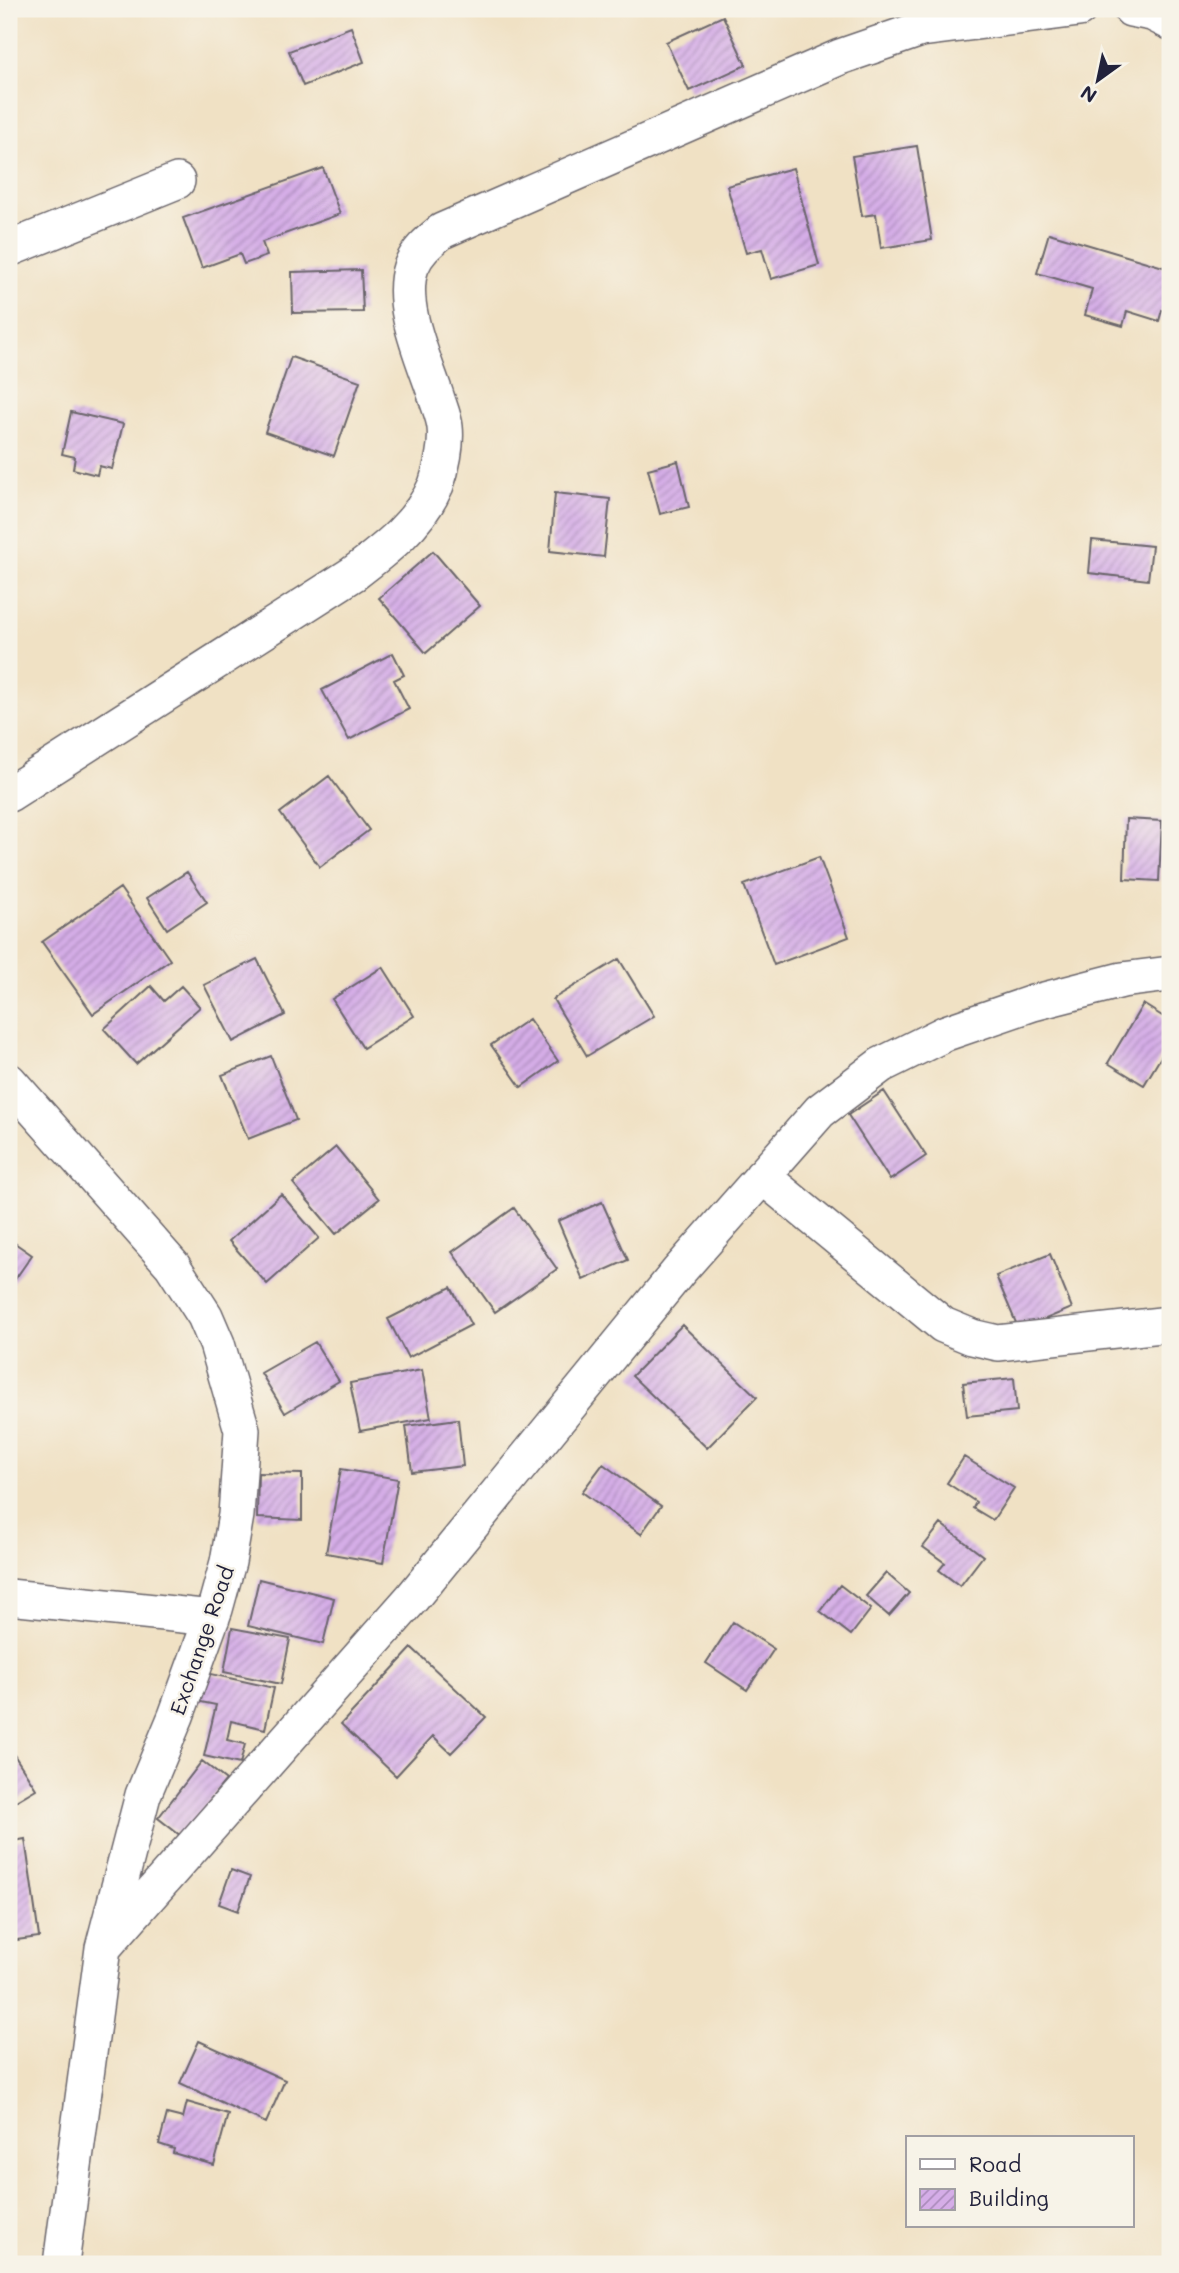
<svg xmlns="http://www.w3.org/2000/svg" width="1179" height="2273" viewBox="0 0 1179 2273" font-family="Mali,sans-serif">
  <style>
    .building { fill: url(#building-hatch) }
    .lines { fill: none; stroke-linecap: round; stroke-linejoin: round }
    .minor-casing { stroke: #6a656b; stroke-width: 38 }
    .minor { stroke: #fff; stroke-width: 35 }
    .labels { text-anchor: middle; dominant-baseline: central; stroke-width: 5; stroke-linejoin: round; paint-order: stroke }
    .street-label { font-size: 21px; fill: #22223b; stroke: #f7f3e8 }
  </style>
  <defs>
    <pattern id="building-hatch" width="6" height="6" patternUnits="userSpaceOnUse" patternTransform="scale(1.75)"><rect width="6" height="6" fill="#d5ade7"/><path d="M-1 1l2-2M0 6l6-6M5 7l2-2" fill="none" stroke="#ac8cbc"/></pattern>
  </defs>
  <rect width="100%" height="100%" fill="#f7f3e8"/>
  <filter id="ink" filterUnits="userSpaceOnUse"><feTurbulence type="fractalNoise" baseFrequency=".0143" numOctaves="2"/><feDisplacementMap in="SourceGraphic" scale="14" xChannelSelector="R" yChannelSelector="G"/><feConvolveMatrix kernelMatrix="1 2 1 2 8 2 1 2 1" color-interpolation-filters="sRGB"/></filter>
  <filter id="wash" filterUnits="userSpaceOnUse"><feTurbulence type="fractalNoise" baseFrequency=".00686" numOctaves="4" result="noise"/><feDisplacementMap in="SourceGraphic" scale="28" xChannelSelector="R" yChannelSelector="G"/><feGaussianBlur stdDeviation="1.57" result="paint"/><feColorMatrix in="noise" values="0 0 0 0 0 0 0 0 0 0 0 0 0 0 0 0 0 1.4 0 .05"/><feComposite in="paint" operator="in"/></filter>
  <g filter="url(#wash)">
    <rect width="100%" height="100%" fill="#f0e1c4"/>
    <g id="blocks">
      <!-- building -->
      <path class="building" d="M 723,16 L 746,65 L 689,91 L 666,42 Z
        M 351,27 L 364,62 L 303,86 L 289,51 Z
        M 917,146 L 932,240 L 881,248 L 876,214 L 862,216 L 852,156 Z
        M 323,168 L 340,214 L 262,242 L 267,256 L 244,264 L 240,254 L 202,268 L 183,218 Z
        M 793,168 L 819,265 L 771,279 L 762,249 L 746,253 L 727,186 Z
        M 1049,233 L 1170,269 L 1170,312 L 1162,310 L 1159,321 L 1127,311 L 1123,326 L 1085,315 L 1092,289 L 1037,273 Z
        M 361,270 L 363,312 L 293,313 L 292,272 Z
        M 291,357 L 360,381 L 334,456 L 265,432 Z
        M 71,412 L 123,424 L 112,469 L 99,466 L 97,475 L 73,469 L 75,457 L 62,454 Z
        M 678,461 L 689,507 L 660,514 L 648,469 Z
        M 555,493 L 610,499 L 604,557 L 550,551 Z
        M 1092,540 L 1152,546 L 1148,580 L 1089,573 Z
        M 433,551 L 480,606 L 426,653 L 379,598 Z
        M 393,653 L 404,675 L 394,680 L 409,709 L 349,740 L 322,690 Z
        M 329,776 L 369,830 L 320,867 L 280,813 Z
        M 1126,819 L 1162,821 L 1159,881 L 1124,879 Z
        M 819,857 L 849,937 L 774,965 L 744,885 Z
        M 187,872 L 207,902 L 167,929 L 147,898 Z
        M 120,888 L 170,960 L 93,1014 L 42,942 Z
        M 257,959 L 285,1015 L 233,1042 L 204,985 Z
        M 619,959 L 654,1016 L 587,1056 L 553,999 Z
        M 383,967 L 414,1016 L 363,1048 L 332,999 Z
        M 151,986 L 164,1001 L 181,986 L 200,1007 L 136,1064 L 104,1029 Z
        M 1143,1004 L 1170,1021 L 1170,1042 L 1144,1085 L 1108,1063 Z
        M 529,1019 L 558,1061 L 521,1087 L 491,1045 Z
        M 271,1056 L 296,1120 L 248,1139 L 222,1075 Z
        M 884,1091 L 926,1156 L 890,1180 L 848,1115 Z
        M 336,1147 L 379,1199 L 336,1234 L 293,1183 Z
        M 281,1194 L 319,1238 L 267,1284 L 229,1241 Z
        M 602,1202 L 628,1260 L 583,1280 L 558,1221 Z
        M 514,1208 L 557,1269 L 495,1312 L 452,1252 Z
        M 9,1239 L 32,1255 L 9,1288 Z
        M 1050,1254 L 1072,1308 L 1019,1330 L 996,1276 Z
        M 451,1287 L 471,1325 L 408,1358 L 388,1319 Z
        M 682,1325 L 757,1397 L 707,1448 L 632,1376 Z
        M 315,1342 L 339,1381 L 285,1413 L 261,1373 Z
        M 422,1370 L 431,1418 L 360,1431 L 350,1383 Z
        M 1014,1378 L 1017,1411 L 967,1416 L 963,1383 Z
        M 458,1419 L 463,1466 L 412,1472 L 406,1426 Z
        M 964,1457 L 1014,1488 L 993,1520 L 973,1508 L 976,1502 L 947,1483 Z
        M 603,1464 L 661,1506 L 641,1534 L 582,1492 Z
        M 341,1469 L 398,1479 L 383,1563 L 326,1553 Z
        M 258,1473 L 302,1474 L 302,1520 L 257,1518 Z
        M 941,1524 L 983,1556 L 960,1586 L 939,1570 L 945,1563 L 923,1547 Z
        M 886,1573 L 909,1593 L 889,1616 L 866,1596 Z
        M 259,1579 L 334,1598 L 323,1644 L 248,1626 Z
        M 840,1585 L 871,1609 L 851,1635 L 820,1611 Z
        M 733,1622 L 774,1649 L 747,1690 L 706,1663 Z
        M 232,1628 L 290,1639 L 281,1684 L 224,1672 Z
        M 412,1648 L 486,1717 L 451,1753 L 433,1736 L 396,1776 L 341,1724 Z
        M 202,1672 L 274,1688 L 265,1729 L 231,1721 L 227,1740 L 245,1744 L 240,1764 L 204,1756 L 216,1705 L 196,1701 Z
        M 9,1747 L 36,1789 L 9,1805 Z
        M 202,1761 L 226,1780 L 181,1836 L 158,1818 Z
        M 25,1839 L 39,1937 L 9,1941 L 9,1842 Z
        M 231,1870 L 250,1877 L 238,1911 L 219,1904 Z
        M 199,2041 L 285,2080 L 266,2123 L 180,2083 Z
        M 187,2102 L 228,2114 L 214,2165 L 173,2153 L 174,2149 L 159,2144 L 167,2114 L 183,2118 Z"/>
    </g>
  </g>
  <g filter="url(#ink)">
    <use href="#blocks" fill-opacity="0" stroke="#6a656b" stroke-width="2"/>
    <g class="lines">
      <!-- minor casing -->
      <g class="minor-casing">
        <path id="minor" d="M 1131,9 L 1152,13 L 1170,22
          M 9,249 L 177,181
          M 9,794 L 353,574 C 386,549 419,524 436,485 C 442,468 447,444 445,427 C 444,417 439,406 436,396 C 424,359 398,305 411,267 C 417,251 430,241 442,231 L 840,57 L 921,29 L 1079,9
          M 9,1081 L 172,1265 L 205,1316 L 217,1344 L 242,1430 L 236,1515 L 228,1562 L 215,1609 L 176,1716 L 143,1795 L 103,1948 L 61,2264
          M 762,1176 L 943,1325 L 972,1337 L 998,1343 L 1170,1324
          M 9,1597 L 212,1618
          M 103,1948 L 412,1598 L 679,1271 L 820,1111 L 881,1065 L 946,1033 L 1033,1003 L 1122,980 L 1170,974"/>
      </g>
      <!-- minor -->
      <use href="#minor" class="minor"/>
    </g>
  </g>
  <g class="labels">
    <!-- street labels -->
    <g class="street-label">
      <text transform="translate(201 1640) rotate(-71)">Exchange Road</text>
    </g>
  </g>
  <!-- margin -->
  <rect width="1179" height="2273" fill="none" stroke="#f7f3e8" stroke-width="35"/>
  <!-- legend -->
  <rect x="906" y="2136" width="228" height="91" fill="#f7f3e8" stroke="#a29fa3" stroke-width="2"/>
  <rect x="920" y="2159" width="35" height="10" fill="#ffffff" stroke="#a29fa3" stroke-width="2"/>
  <text x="969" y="2172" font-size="21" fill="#22223b">Road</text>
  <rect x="920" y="2189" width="35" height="21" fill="url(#building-hatch)" stroke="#a29fa3" stroke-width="2"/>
  <text x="969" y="2206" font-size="21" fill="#22223b">Building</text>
  <!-- north arrow -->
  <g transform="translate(1098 80) rotate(213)" stroke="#f7f3e8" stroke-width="5" paint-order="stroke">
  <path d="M0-5L12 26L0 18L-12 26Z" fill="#22223b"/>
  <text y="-10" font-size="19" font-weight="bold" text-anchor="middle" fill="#22223b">N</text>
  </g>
</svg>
